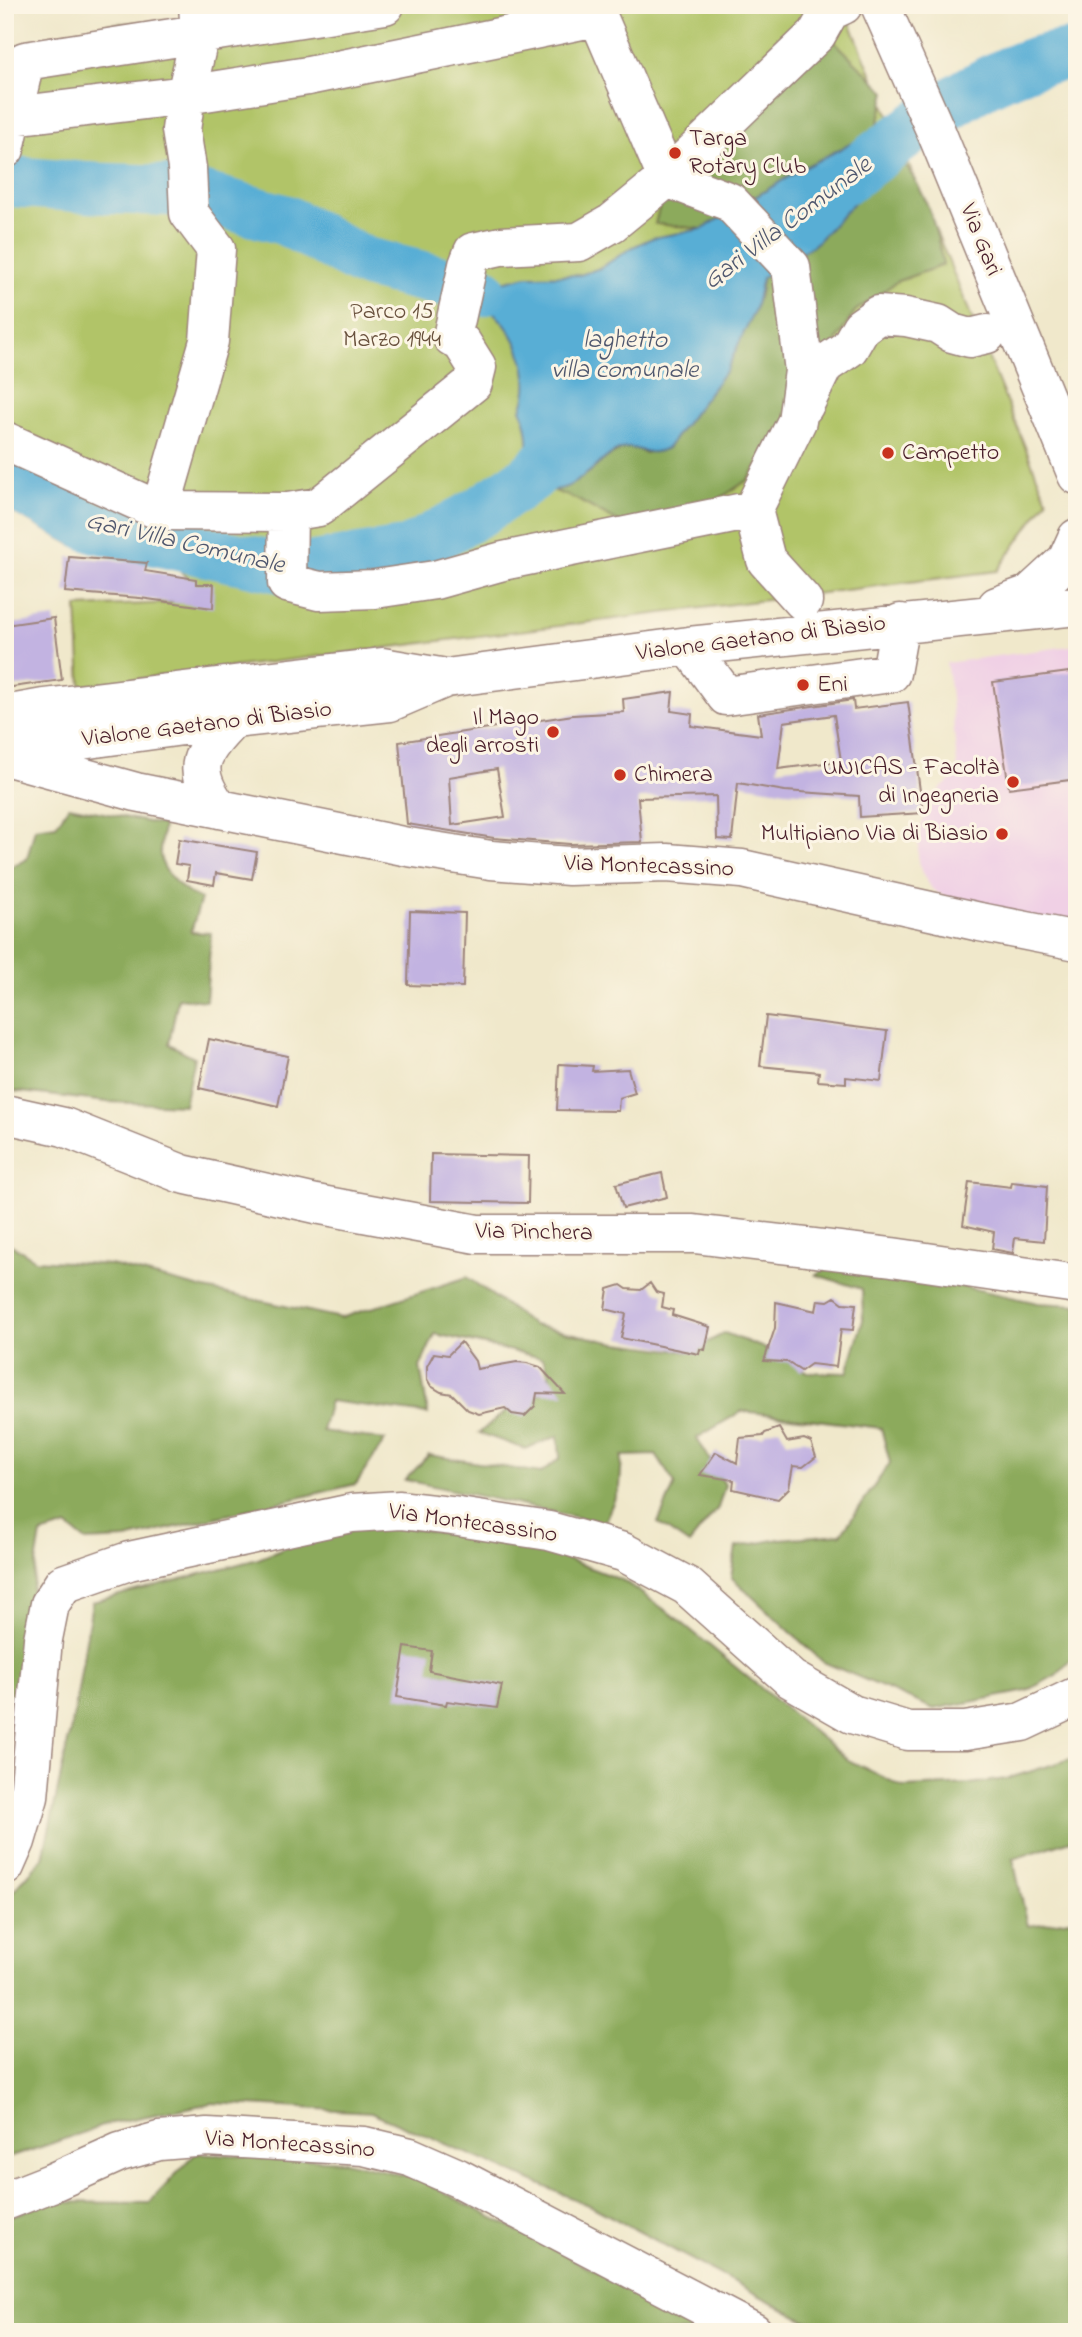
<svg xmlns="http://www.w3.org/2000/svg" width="1082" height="2337" viewBox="0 0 1082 2337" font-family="'Indie Flower',sans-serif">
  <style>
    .built { fill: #f0d0e5 }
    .green { fill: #b1c467; stroke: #7e7249; stroke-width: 2 }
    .forest { fill: #8caa5c; stroke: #6b6444; stroke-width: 2 }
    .water { fill: #58aed5; stroke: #516680; stroke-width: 2 }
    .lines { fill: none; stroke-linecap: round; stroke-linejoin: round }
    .river { stroke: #58aed5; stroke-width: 51 }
    .building { fill: #c2b3e1; fill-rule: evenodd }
    .minor-casing { stroke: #9d847b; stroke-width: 41 }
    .minor { stroke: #fff; stroke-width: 38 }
    .poi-dot { fill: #c8321e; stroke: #fcf5e5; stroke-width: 2.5 }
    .labels { text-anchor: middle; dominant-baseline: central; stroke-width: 6; stroke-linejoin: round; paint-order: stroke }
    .poi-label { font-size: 24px; fill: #4a1f2b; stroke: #fcf5e5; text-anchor: start }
    .street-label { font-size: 24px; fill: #4a1f2b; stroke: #fcf5e5 }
    .park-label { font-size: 24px; fill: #69513d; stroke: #fcf5e5 }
    .water-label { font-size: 26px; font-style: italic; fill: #50586f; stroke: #fcf5e5 }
  </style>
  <rect width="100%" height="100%" fill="#fcf5e5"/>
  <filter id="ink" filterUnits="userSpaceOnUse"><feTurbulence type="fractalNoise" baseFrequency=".0143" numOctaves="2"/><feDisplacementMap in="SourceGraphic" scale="14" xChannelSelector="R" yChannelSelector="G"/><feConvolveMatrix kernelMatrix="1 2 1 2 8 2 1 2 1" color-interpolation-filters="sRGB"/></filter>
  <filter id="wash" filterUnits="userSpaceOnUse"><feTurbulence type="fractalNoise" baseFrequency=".00686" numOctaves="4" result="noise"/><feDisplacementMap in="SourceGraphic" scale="28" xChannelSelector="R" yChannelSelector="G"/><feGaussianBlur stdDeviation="1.57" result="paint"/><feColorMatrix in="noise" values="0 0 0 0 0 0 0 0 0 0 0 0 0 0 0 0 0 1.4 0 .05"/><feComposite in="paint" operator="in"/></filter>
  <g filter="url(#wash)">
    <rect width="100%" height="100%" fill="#f0e8cb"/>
    <!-- built -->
    <path class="built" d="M 1077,645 L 1077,928 L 949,900 L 932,889 L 921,871 L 918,855 L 918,837 L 923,820 L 941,788 L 958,775 L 950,687 L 946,663 Z"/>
    <!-- green -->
    <path class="green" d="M 286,5 L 843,5 L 1047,500 L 997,571 L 81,686 L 77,607 L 170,603 L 184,597 L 187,577 L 163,556 L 72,545 L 5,508 L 5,61 L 15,50 L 110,24 L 222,18 Z"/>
    <!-- forest -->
    <path class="forest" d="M 827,34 L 886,92 L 876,131 L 805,167 L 702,229 L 655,224 L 667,178 Z
      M 900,157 C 928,197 934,217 943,265 L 898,281 L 855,311 L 749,479 L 704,509 L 638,533 L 576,499 L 552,490 L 565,486 L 590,472 L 607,457 L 623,449 L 631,447 L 645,453 L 667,448 L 727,369 L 760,294 L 762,278 L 789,258 L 813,246 L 880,175 L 892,167 Z
      M 69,806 L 163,825 C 162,835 160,845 160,854 C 161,872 185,894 201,899 L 191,932 L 211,933 L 206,1001 L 178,998 L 169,1044 L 194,1057 L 184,1105 L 107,1102 L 5,1090 L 5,870 L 27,859 L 35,828 L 56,825 Z
      M 5,1241 L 36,1260 L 111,1265 L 205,1289 L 341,1318 L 467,1277 L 533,1325 L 611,1342 L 688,1352 L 725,1333 L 764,1348 L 808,1372 L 847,1373 L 863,1320 L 862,1289 L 816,1275 L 838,1259 L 1038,1303 L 1077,1305 L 1077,1653 L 1056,1675 L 1027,1691 L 934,1709 L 823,1662 L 731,1577 L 736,1547 L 780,1539 L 841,1534 L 890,1463 L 881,1428 L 742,1411 L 697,1438 L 725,1485 L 718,1508 L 689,1544 L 658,1523 L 675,1484 L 656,1455 L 622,1456 L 620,1487 L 604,1523 L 405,1480 L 429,1455 L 541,1473 L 560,1458 L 558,1436 L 525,1449 L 479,1433 L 506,1411 L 553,1387 L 543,1358 L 435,1334 L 420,1367 L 428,1414 L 330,1401 L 322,1431 L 385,1440 L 356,1484 L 126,1539 L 86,1541 L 67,1526 L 41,1534 L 5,1751 Z
      M 359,1519 L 543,1550 L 624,1581 L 675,1617 L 848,1760 L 903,1787 L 969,1784 L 1006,1779 L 1077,1757 L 1077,1838 L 1013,1859 L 1028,1926 L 1077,1919 L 1077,2332 L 907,2332 L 805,2320 L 595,2208 L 371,2112 L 212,2103 L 112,2123 L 5,2159 L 5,1900 L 43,1858 L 75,1709 L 92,1602 L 258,1559 Z
      M 196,2153 L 345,2161 L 418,2179 L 637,2292 L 708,2332 L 5,2332 L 5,2218 L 50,2202 L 149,2203 Z"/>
    <!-- water -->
    <path class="water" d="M 876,131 L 889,131 C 912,149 901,162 880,175 L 813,246 L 789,258 L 762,278 L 755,309 L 727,369 L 667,448 C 644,460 637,441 616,451 C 595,462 565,505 538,484 C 532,480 528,474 527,467 C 526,462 527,456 528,451 C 529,435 527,423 521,409 C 535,378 519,336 495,314 C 489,308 484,306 480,298 L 481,291 L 494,284 L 527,276 L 580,275 L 600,268 L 633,247 L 652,238 L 702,229 L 805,167 Z"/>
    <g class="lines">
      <!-- river -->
      <path class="river" d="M 845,179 C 912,131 993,60 1077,54
        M 5,181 L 95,188 L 181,191 L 285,220 L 364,262 L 481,291
        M 5,480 L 89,526 L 292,570 L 407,552 L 479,512 L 531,477 L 581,428"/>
    </g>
    <g id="blocks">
      <!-- building -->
      <path class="building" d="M 69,557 L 147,563 L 145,571 L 196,579 L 196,584 L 214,584 L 213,608 L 140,598 L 65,592 Z
        M 54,618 L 62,680 L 5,688 L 5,625 Z
        M 1077,671 L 1077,779 L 1009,788 L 993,682 Z
        M 673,692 L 671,711 L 692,714 L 691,726 L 761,735 L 758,714 L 853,700 L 854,709 L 908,702 L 923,813 L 860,817 L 859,796 L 785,791 L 738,783 L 732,840 L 717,839 L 716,796 L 638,798 L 642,842 L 570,844 L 494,838 L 407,824 L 399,742 L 573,715 L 624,712 L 623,699 ZM 834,715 L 841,761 L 778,769 L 784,722 ZM 497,769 L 505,817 L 452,825 L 449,777 Z
        M 179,839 L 257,852 L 252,879 L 216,873 L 214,885 L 187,880 L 189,866 L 175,864 Z
        M 410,911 L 465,913 L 463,987 L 408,985 Z
        M 766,1016 L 887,1031 L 881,1081 L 846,1077 L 846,1083 L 818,1081 L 819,1072 L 760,1066 Z
        M 209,1039 L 288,1056 L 278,1106 L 199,1088 Z
        M 559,1064 L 593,1066 L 592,1071 L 628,1069 L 635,1093 L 619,1098 L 618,1111 L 557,1110 Z
        M 431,1154 L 529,1156 L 528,1203 L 430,1201 Z
        M 662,1173 L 667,1197 L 623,1208 L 616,1184 Z
        M 969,1182 L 1011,1187 L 1012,1182 L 1047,1186 L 1044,1241 L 1015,1238 L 1013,1253 L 992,1249 L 994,1232 L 963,1225 Z
        M 650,1283 L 656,1292 L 664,1294 L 662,1307 L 673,1310 L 672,1315 L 710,1327 L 705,1350 L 700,1349 L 699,1354 L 621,1338 L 626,1314 L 605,1309 L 608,1289 L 621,1285 L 627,1289 L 641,1290 Z
        M 835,1297 L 843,1303 L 856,1304 L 853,1330 L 841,1329 L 836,1367 L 811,1364 L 801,1371 L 787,1362 L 764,1361 L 775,1328 L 776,1302 L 816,1311 L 818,1300 L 828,1301 Z
        M 461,1342 L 475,1361 L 477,1369 L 517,1362 L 527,1363 L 540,1367 L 565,1394 L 537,1393 L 535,1406 L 525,1416 L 512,1414 L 505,1408 L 479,1414 L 468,1410 L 452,1394 L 441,1392 L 431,1386 L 427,1379 L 427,1366 L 434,1353 L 448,1355 Z
        M 779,1428 L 787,1442 L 804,1439 L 811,1442 L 816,1457 L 803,1467 L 793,1466 L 789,1488 L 778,1499 L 733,1489 L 734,1480 L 700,1475 L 716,1452 L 737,1463 L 740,1438 L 763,1436 L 765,1433 Z
        M 405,1647 L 432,1651 L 429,1671 L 502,1685 L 497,1708 L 447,1701 L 446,1705 L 397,1697 Z"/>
    </g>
  </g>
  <g filter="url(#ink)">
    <use href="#blocks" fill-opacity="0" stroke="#9d847b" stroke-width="2"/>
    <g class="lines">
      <!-- minor casing -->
      <g class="minor-casing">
        <path id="minor" d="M 593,5 L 667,178 L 730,202 L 791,267 L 804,371 L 797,421 L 753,510
          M 880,5 L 937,134 L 1077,475
          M 13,116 L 186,95 L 308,76 L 597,17
          M 5,149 L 25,61 L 385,5
          M 804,406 L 824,365 L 849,348 L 861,327 L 878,315 L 906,317 L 938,324 L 952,333 L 970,338 L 987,334
          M 5,441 L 160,511 L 288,512 L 319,507 L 473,383 L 477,367 L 462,343 L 452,337 L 468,265 L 473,252 L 501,246 L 579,242 L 612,223 L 667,178 L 817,34 L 830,11 L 843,5
          M 160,511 L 209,341 L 216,249 L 189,213 L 187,168 L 181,130 L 186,95 L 200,34 L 198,5
          M 288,512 L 287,583 L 319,591 L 375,589 L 435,580 L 503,561 L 753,510 L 766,560 L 803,601
          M 997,606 L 1030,594 L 1067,560 L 1077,538
          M 689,646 L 726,696 L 891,673 L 900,623
          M 5,715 L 44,708 L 382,667 L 446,678
          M 9,750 L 233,719 L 390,702 L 446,678 L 689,646 L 1077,606
          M 5,756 L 136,792 L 408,847 L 491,860 L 569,866 L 667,863 L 742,869 L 980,922 L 1077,941
          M 219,809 C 188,767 201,753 233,719
          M 5,1114 L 64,1127 L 182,1174 L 316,1204 L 477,1234 L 694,1234 L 892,1257 L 1077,1284
          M 5,1866 L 16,1841 L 29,1797 L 43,1639 L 50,1604 L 63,1584 L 129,1561 L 352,1513 L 400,1510 L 452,1516 L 549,1531 L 623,1552 L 687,1586 L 791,1679 L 852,1714 L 908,1731 L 965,1731 L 1022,1722 L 1077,1696
          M 5,2201 L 51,2183 L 120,2152 L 159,2141 L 207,2137 L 364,2146 L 410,2157 L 458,2178 L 753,2332"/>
      </g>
      <!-- minor -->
      <use href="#minor" class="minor"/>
    </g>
  </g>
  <!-- markers -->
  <g class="poi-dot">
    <circle cx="675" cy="153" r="7"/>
    <circle cx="888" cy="453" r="7"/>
    <circle cx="803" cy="685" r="7"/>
    <circle cx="553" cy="732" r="7"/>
    <circle cx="620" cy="775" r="7"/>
    <circle cx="1013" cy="782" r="7"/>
    <circle cx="1002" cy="834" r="7"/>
  </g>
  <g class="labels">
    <!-- poi labels -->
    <g class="poi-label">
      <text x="689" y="139">Targa<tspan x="689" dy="28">Rotary Club</tspan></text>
      <text x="902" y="453">Campetto</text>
      <text x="817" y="685">Eni</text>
      <text x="539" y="718" text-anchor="end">Il Mago<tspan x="539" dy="28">degli arrosti</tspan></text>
      <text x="999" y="768" text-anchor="end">UNICAS - Facoltà<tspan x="999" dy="28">di Ingegneria</tspan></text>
      <text x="634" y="775">Chimera</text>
      <text x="988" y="834" text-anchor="end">Multipiano Via di Biasio</text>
    </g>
    <!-- street labels -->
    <g class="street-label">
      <text transform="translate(980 240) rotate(68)">Via Gari</text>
      <text transform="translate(761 639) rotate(-7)">Vialone Gaetano di Biasio</text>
      <text transform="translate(207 725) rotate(-7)">Vialone Gaetano di Biasio</text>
      <text transform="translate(649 867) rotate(2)">Via Montecassino</text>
      <text transform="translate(534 1233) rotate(1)">Via Pinchera</text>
      <text transform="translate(473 1524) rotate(8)">Via Montecassino</text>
      <text transform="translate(290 2145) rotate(4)">Via Montecassino</text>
    </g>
    <!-- park labels -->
    <g class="park-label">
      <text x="392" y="312">Parco 15<tspan x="392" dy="28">Marzo 1944</tspan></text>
    </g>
    <!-- water labels -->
    <g class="water-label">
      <text transform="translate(788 224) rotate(-37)">Gari Villa Comunale</text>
      <text x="625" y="341">laghetto<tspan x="625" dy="30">villa comunale</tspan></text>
      <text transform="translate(185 544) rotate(13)">Gari Villa Comunale</text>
    </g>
  </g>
  <!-- margin -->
  <rect width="1082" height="2337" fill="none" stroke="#fcf5e5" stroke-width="28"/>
</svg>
